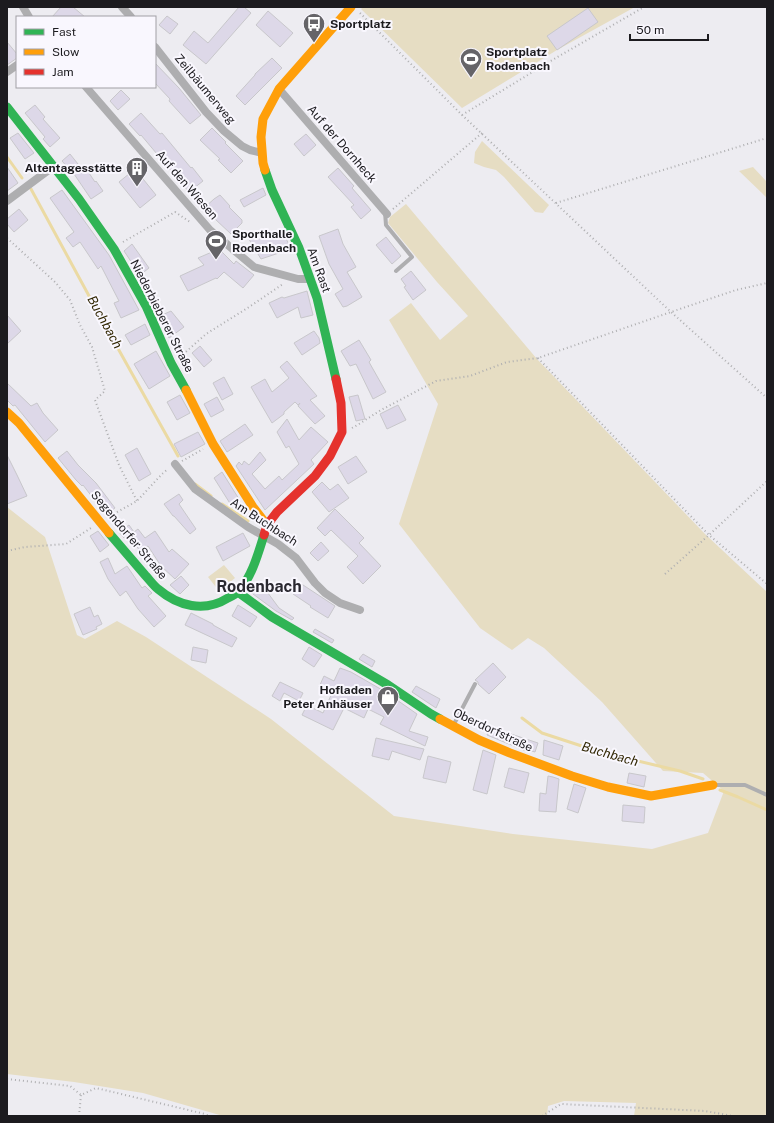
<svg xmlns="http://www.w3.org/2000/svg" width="774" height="1123" viewBox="0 0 774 1123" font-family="'Public Sans',sans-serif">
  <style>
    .green { fill: #e6ddc3 }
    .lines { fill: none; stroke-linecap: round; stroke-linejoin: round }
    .stream { stroke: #ebdaa3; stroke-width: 3 }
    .building { fill: #ddd8e8; stroke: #c8c7cb }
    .path { stroke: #aeaeb0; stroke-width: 2; stroke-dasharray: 1 3; stroke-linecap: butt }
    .lane { stroke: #aeaeb0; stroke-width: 4 }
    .street { stroke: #aeaeb0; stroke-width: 8 }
    .fast { stroke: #30b455; stroke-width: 9 }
    .slow { stroke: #ff9f0a; stroke-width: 9 }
    .jam { stroke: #e5322d; stroke-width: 9 }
    .labels { text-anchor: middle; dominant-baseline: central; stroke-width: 4; stroke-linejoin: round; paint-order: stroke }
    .poi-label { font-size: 12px; font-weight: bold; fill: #1c1b1f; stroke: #f9f7fe; text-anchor: start }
    .street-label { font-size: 12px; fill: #1c1b1f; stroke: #f9f7fe }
    .water-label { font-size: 13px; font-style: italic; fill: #332905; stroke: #f9f7fe }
    .district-label { font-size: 16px; font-weight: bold; fill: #2a2830; stroke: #f9f7fe }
  </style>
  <rect width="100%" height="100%" fill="#edecf1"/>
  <!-- green -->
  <path class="green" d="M 363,7 L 635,7 L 557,50 L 462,108 L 361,9 Z
    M 482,141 L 549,205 L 543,213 L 535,212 L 504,177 L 496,170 L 484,167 L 474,163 L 475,152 Z
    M 753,167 L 767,182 L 767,198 L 739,171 Z
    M 406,204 L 537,359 L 705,534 L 767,592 L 767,1116 L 634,1116 L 636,1103 L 564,1101 L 548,1106 L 547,1116 L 223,1116 L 143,1093 L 74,1082 L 7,1074 L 7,507 L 45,537 L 77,635 L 85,639 L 117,621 L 146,637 L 271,719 L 394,816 L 513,834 L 652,849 L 708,833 L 724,791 L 703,773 L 663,771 L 602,702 L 544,648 L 528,638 L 512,650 L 480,628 L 399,524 L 438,404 L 389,320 L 411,303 L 440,340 L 468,316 L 437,282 L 388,223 L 390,217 Z
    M 224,565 L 235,578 L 219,591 L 208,577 Z"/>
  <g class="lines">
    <!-- stream -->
    <path class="stream" d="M 7,157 L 22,178
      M 31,189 L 101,318 L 178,456
      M 195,484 L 211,496
      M 222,504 L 248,521
      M 522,718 L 542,733 L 600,752 L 680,771 L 703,779
      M 720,790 L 738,797 L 767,810"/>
  </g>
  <!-- building -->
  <path class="building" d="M 61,7 L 73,7 L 85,17 L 52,17 Z
    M 239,7 L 244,7 L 251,13 L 206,64 L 183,45 L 194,31 L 208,43 Z
    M 588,8 L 598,22 L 557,50 L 547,36 Z
    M 268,11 L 293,33 L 280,47 L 256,25 Z
    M 167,16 L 178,24 L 170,34 L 159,25 Z
    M 7,42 L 17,54 L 17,58 L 7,65 Z
    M 272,58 L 282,68 L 245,105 L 236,96 L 255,75 L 255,74 Z
    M 155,63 L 179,88 L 201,115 L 190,124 L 169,101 L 170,99 L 155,83 Z
    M 121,90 L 130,99 L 118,110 L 110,101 Z
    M 35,105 L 45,117 L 43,119 L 60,138 L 50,147 L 43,139 L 45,137 L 25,113 Z
    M 141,113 L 160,134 L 162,133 L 191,168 L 192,167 L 203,181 L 189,192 L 141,135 L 140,136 L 129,124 Z
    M 212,128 L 226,142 L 225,143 L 243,161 L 231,173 L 218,160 L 220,159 L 200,140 Z
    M 18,133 L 34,153 L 25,159 L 10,138 Z
    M 306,134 L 316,145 L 304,156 L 294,144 Z
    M 70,154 L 82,169 L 85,167 L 95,182 L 96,181 L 103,191 L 91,199 L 72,171 L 71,171 L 62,161 Z
    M 7,167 L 18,183 L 7,191 Z
    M 338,168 L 354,186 L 352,188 L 371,210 L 361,219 L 351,207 L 354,205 L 328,177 Z
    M 135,169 L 156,195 L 140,208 L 119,182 Z
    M 263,188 L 266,195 L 244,207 L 240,200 Z
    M 62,190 L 109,255 L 139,310 L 121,318 L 114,303 L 119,301 L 101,266 L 98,269 L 80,242 L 73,247 L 66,238 L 74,232 L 50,198 Z
    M 220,195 L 230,206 L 229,207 L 242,220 L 242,223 L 231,234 L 215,219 L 215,220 L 204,208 L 214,199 Z
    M 19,209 L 28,220 L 14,232 L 7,224 L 7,219 Z
    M 338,229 L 343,244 L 356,267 L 347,272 L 362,297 L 347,306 L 343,307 L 335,294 L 343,289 L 329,264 L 319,236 Z
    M 282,230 L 291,249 L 261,259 L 247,236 L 256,232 L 259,238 Z
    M 386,237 L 401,256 L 392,264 L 376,245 Z
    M 132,244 L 149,268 L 140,275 L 124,251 Z
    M 219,249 L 234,264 L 236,261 L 254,275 L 243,288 L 224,272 L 217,279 L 216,278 L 188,291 L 180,276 L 204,265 L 198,258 Z
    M 411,271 L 426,290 L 413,300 L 404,287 L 406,286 L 401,279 Z
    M 307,291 L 313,315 L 301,318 L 298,307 L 277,318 L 269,303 L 282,297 L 284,298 Z
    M 171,311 L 184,327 L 169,338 L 163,325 L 165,324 L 160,316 Z
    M 7,315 L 21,331 L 7,344 Z
    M 145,324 L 150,335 L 131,345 L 125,335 Z
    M 314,331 L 319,338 L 320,343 L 302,355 L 294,343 Z
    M 359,340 L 371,360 L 369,362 L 386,392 L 373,399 L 356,364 L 350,366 L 341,351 Z
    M 200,346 L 212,360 L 204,367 L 192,353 Z
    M 156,351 L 170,376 L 149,389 L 134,364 Z
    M 287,361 L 317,396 L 310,400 L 325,416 L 315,424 L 298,406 L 300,403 L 298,405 L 295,402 L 284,412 L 284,414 L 272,423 L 251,387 L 265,379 L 272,392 L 289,378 L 280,367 Z
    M 224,377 L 233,394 L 222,400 L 213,383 Z
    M 7,383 L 31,406 L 37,403 L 43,413 L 58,430 L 45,442 L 15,405 L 13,406 L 7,400 Z
    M 180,395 L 190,413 L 177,420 L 167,402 Z
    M 358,395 L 365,419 L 356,421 L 349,397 Z
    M 217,397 L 224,410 L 211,417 L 204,404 Z
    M 398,405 L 406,420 L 387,429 L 380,414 Z
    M 287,419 L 299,440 L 311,427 L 328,442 L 311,460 L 314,464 L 265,510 L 236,466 L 239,462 L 242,465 L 244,461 L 249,465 L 260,452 L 266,460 L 252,474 L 265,489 L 279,476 L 282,480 L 299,464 L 289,446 L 286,448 L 277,432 Z
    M 245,424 L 253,435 L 227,452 L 220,441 Z
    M 198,432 L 205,444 L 181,457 L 174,444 Z
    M 137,448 L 151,474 L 139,481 L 125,455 Z
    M 67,451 L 78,465 L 96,483 L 115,508 L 106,515 L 83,485 L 82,486 L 76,480 L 58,458 Z
    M 7,455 L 17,475 L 27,496 L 7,504 Z
    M 356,456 L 367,472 L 348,484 L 338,467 Z
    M 222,472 L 239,499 L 231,505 L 214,478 Z
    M 322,482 L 330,490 L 338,484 L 349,498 L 329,512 L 312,492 Z
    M 179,494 L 183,500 L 179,504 L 196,529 L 190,534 L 174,516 L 173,516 L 164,504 Z
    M 335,509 L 364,538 L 359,543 L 381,566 L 363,584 L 347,567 L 358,556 L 331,530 L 325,536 L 317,528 Z
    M 129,525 L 134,532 L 138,529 L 145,538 L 155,531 L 169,552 L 172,549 L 189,564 L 175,579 L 161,566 L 148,546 L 140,551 L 135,544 L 133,546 L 127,536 L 124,538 L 119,532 Z
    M 98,531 L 109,545 L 100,552 L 90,536 Z
    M 243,533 L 250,546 L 223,561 L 216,547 Z
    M 321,542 L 329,551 L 318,561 L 310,553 Z
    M 108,558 L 115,574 L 127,566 L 142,588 L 145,586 L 152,593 L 148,596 L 166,616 L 154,627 L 138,609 L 126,591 L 120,596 L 108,579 L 100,562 Z
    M 181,576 L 189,585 L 180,594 L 170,585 Z
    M 300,583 L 335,606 L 328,618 L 310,607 L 311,606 L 293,594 Z
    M 262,585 L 279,608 L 294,618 L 292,620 L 276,611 L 253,594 L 252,593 Z
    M 238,605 L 257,617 L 250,627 L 232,616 Z
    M 90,607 L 94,617 L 98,615 L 102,624 L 96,627 L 97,629 L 83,635 L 74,614 Z
    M 191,613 L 213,624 L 213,625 L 237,638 L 232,647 L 185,625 Z
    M 315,629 L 334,640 L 332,643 L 313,632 Z
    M 193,647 L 208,650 L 206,663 L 191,660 Z
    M 309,647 L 322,655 L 314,667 L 302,659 Z
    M 363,654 L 375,661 L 372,667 L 359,659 Z
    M 493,663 L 506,677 L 489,694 L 478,684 L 478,682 L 475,680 Z
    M 340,668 L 351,672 L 384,691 L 417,714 L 409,731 L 428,737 L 425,746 L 380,724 L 384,717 L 368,709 L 364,718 L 344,708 L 333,730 L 302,715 L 307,705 L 323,713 L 332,693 L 319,687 L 324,676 L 334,681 Z
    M 280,682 L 303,693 L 299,701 L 284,693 L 280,701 L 272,696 Z
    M 416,686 L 440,699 L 436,708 L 412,692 Z
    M 490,728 L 510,737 L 511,734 L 538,743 L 535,752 L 528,750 L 528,752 L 526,751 L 487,735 Z
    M 376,738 L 424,749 L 420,760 L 392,751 L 389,760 L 372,756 Z
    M 544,740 L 563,746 L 559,760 L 543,755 Z
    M 483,750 L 496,755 L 487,794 L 473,790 Z
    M 428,756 L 451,762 L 446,783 L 423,778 Z
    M 509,768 L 529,773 L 524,793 L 504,787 Z
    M 629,773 L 646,776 L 644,787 L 627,783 Z
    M 548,776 L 553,777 L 559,779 L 556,812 L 539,811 L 540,793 L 546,794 Z
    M 574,784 L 586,788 L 578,813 L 567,809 Z
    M 623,805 L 645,807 L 644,823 L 622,821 Z"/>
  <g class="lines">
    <!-- path -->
    <path class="path" d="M 360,13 L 462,115 L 671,312 L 767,398
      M 462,115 L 559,56 L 644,7
      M 556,203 L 767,138
      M 393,209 L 482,133
      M 7,238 L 55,282 L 70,300 L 80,325 L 92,347 L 105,391 L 95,400 L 119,465 L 137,501
      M 123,242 L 175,212 L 190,222
      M 180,357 L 206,334 L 246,309 L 283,284
      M 538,358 L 709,535 L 767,584
      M 352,428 L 359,424 L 381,410 L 436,381 L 470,376 L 507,362 L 538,358 L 671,312 L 736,290 L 767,283
      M 182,461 L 203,449
      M 110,516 L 137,501 L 162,474 L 168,469
      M 7,551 L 25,547 L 66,544 L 91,528
      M 665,574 L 709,535 L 767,481
      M 7,1079 L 70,1086 L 81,1095 L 96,1088 L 205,1114 L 209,1116
      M 79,1116 L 81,1095
      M 542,1116 L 561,1104 L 705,1111 L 733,1116"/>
    <!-- lane -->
    <path class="lane" d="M 385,212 L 386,225 L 412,257 L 396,271
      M 454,724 L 475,684
      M 715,785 L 745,785 L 767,795"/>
    <!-- street -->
    <path class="street" d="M 23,7 L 29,17
      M 122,7 L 131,17
      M 155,47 L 206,112 L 224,131 L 242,146 L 250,150 L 262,153
      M 7,72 L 17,65
      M 86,87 L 210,230 L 254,267 L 298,279 L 309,279
      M 279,89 L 387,214
      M 7,201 L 54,166
      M 175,464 L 195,489 L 248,527 L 278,544 L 296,558 L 315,583 L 325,593 L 340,603 L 360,610"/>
    <!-- fast -->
    <path class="fast" d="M 7,107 L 79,199 L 114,249 L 146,306 L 171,363 L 186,390
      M 265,170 L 272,190 L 299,248 L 317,298 L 336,379
      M 109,533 C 121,547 133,561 145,575 C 149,579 153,585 158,589 C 178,606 204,613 228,598 C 232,596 236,594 239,591 C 252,576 258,554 264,535
      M 238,592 L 272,617 L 388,685 L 431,714 L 440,719"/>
    <!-- slow -->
    <path class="slow" d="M 265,170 L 263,163 L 261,137 L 263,119 L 279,89 L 351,7
      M 186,390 L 213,444 L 253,507 L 267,525
      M 7,412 L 19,423 L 109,533
      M 440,719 L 479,740 L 510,753 L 572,776 L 608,787 L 651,796 L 713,785"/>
    <!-- jam -->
    <path class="jam" d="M 264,535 L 267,525 L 277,512 L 315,476 L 330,456 L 342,432 L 341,403 L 336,379"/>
  </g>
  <!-- icons -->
  <defs>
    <g id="bus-pin" transform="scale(1.15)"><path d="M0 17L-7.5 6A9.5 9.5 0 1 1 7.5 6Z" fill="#656468" stroke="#f9f7fe"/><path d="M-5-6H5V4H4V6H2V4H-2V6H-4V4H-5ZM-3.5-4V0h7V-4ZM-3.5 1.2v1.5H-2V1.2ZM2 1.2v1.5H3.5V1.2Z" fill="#fff"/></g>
    <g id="stadium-pin" transform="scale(1.15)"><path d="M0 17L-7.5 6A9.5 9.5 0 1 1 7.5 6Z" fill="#656468" stroke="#f9f7fe"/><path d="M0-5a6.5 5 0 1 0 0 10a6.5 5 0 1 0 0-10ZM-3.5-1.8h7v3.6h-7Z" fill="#fff"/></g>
    <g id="building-pin" transform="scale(1.15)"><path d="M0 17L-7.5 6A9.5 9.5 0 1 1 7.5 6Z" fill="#656468" stroke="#f9f7fe"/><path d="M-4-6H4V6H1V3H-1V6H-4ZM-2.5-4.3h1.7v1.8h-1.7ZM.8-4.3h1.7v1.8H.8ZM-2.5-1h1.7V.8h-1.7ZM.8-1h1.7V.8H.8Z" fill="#fff"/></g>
    <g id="shop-pin" transform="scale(1.15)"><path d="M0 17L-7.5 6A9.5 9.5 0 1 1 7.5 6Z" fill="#656468" stroke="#f9f7fe"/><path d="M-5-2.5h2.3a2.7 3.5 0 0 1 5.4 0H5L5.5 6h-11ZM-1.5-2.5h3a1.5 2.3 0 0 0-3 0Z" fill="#fff"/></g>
  </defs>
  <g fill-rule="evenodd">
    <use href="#bus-pin" x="314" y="24"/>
    <use href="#stadium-pin" x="471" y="59"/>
    <use href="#building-pin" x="137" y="168"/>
    <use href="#stadium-pin" x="216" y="241"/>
    <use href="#shop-pin" x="388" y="697"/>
  </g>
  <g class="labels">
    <!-- poi labels -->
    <g class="poi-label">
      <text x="330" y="24">Sportplatz</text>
      <text x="486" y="52">Sportplatz<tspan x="486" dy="14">Rodenbach</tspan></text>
      <text x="122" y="168" text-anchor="end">Altentagesstätte</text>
      <text x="232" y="234">Sporthalle<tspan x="232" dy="14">Rodenbach</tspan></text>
      <text x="372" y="690" text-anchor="end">Hofladen<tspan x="372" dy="14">Peter Anhäuser</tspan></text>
    </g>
    <!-- street labels -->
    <g class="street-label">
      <text transform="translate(205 89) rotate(50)">Zeilbäumerweg</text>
      <text transform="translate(342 144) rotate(49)">Auf der Dornheck</text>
      <text transform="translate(187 185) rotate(49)">Auf den Wiesen</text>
      <text transform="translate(319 270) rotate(70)">Am Rast</text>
      <text transform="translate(162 316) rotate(63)">Niederbieberer Straße</text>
      <text transform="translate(264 522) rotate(33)">Am Buchbach</text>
      <text transform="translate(129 535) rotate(50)">Segendorfer Straße</text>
      <text transform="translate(493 730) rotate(25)">Oberdorfstraße</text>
    </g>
    <!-- water labels -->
    <g class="water-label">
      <text transform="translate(105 322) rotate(61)">Buchbach</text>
      <text transform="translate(610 754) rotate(16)">Buchbach</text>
    </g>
    <!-- district labels -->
    <g class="district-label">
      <text x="259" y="586">Rodenbach</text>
    </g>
  </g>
  <!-- border -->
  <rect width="774" height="1123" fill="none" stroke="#1c1b1f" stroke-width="16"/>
  <!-- legend -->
  <rect x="16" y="16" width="140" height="72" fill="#f9f7fe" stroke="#a19fa5"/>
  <rect x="24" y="29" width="20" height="6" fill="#30b455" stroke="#a19fa5"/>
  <text x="52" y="36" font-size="12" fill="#1c1b1f">Fast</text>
  <rect x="24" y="49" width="20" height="6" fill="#ff9f0a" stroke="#a19fa5"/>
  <text x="52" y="56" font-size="12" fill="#1c1b1f">Slow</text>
  <rect x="24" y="69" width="20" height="6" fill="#e5322d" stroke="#a19fa5"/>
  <text x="52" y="76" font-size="12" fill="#1c1b1f">Jam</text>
  <!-- scale -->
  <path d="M630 34v6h78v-6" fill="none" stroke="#1c1b1f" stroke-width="2"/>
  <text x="636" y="34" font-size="12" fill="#1c1b1f" stroke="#f9f7fe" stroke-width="3" paint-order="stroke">50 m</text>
</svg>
